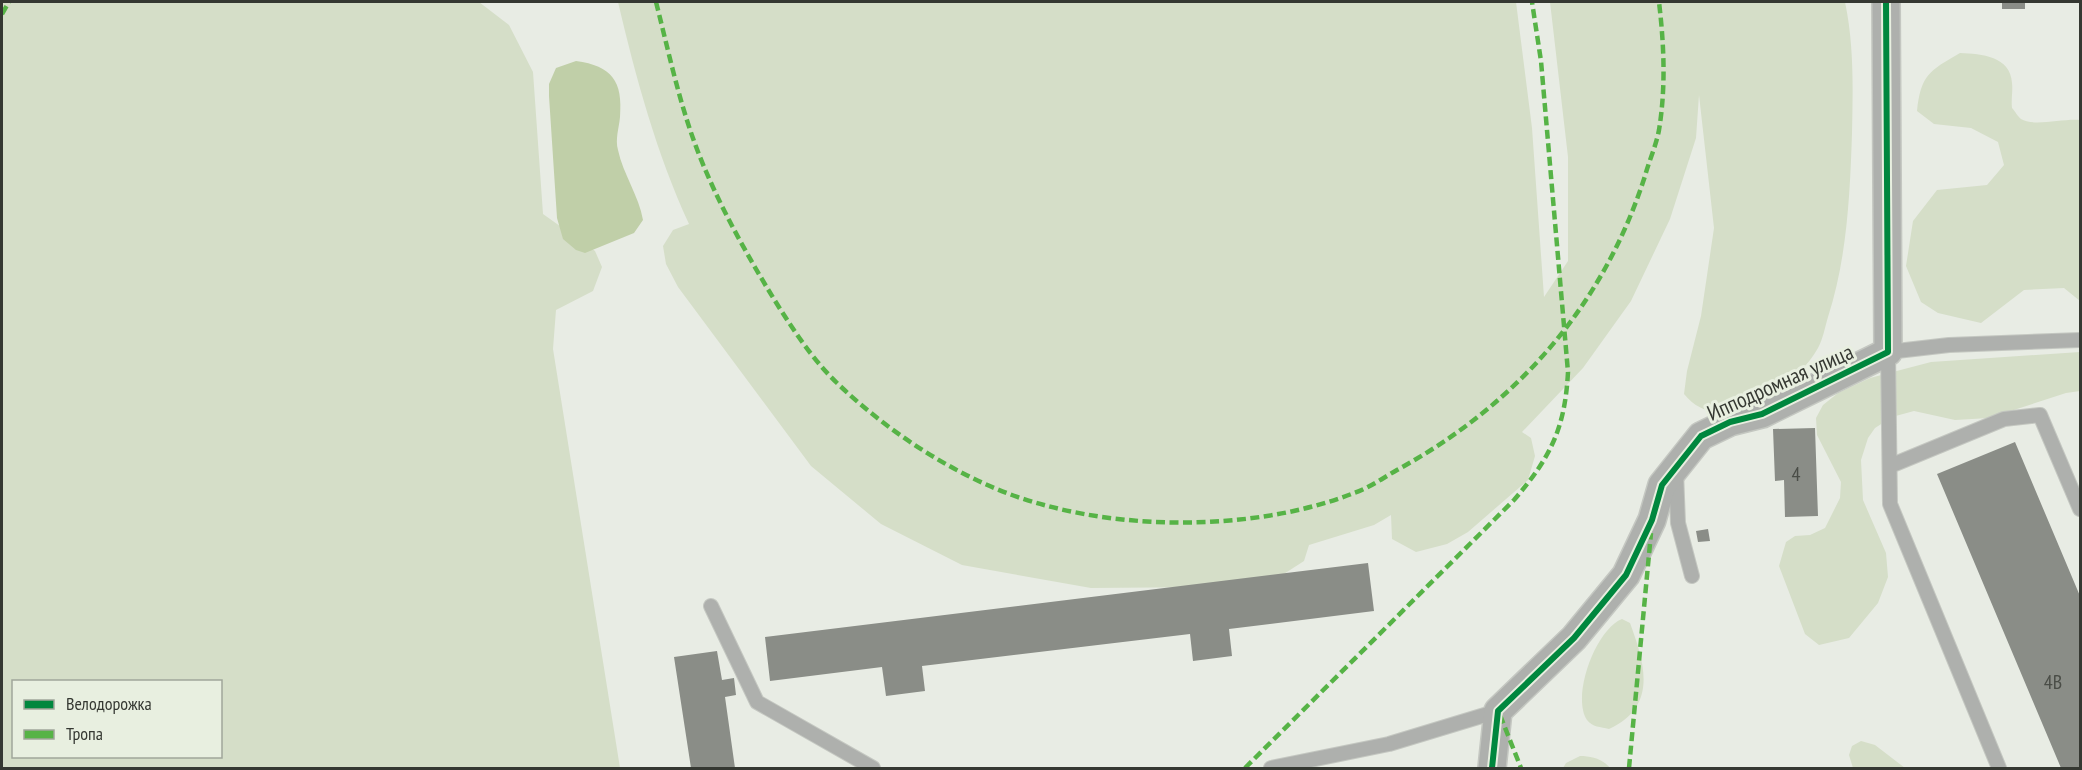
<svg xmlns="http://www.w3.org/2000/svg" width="2082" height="770" viewBox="0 0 2082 770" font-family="'PT Sans Narrow',sans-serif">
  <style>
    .green { fill: #d5dec8; fill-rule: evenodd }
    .water { fill: #c0cfa8 }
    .building { fill: #8a8d87 }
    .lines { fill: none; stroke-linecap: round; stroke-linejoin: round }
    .service-casing { stroke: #c4c7c1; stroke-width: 16 }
    .minor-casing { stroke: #c4c7c1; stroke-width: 30 }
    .service { stroke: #aeb0ad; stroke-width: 14 }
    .minor { stroke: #aeb0ad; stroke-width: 27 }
    .quiet { stroke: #56b346; stroke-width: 4.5; stroke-dasharray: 9 4.5; stroke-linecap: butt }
    .cycleway-casing { stroke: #e8efe0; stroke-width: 10 }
    .cycleway { stroke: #00873e; stroke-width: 6 }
    .labels { text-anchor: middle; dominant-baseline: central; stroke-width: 6; stroke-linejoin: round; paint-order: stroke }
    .number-label { font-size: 20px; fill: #4a4d47 }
    .street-label { font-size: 22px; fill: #353832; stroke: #e8efe0 }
  </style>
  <rect width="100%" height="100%" fill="#e8ece4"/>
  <!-- green -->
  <path class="green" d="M 2,2 L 479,2 L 509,25 L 533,72 L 543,214 L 595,251 L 602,267 L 593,291 L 556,310 L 553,349 L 620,768 L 2,768 ZM 14,682 L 220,682 L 220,756 L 14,756 Z
    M 618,2 L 1516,2 L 1532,128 L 1544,297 L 1568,261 L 1568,157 L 1550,2 L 1845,2 C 1854,45 1853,88 1852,133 C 1850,195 1847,258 1828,317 C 1825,327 1823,339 1818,348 C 1802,376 1775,395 1745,406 C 1720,414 1701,415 1684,394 L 1687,371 L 1701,316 L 1714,228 L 1699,95 L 1696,138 L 1670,219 L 1631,301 L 1583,368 L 1522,432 L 1531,438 L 1535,456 L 1528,480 L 1468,532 L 1447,544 L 1416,552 L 1392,539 L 1391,515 L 1374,525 L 1309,545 L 1304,561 L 1276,579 L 1214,587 L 1091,588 L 962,565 L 881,524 L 811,466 L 678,287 L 666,264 L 663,246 L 673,230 L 689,224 C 656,152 636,78 618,2 Z
    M 1960,53 C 1982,54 2010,56 2012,83 C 2013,91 2011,99 2012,108 C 2015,111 2018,117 2021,119 C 2033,127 2065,118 2080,120 L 2080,301 L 2064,288 L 2024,290 L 1981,323 L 1938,313 L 1921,302 L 1906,266 L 1913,221 L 1937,190 L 1987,185 L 2004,165 L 1998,142 L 1971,128 L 1934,124 L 1917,111 C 1921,75 1929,71 1960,53 Z
    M 2080,352 L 2080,391 L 2066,393 L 1989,418 L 1955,420 L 1914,411 L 1892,417 L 1875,428 L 1868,438 L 1861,460 L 1863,500 L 1886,553 L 1888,577 L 1878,603 L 1849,638 L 1819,645 L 1805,634 L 1779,566 L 1786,542 L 1795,536 L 1810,535 L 1825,528 L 1840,498 L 1841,482 L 1817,435 L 1816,418 L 1823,405 L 1838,393 L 1870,378 L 1931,362 Z
    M 1622,619 L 1630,623 C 1645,664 1658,706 1609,729 C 1601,727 1592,727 1587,720 C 1571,696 1596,629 1622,619 Z
    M 1861,741 L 1875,745 L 1905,768 L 1853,768 L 1849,755 L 1852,746 Z
    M 1580,756 C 1591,756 1603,759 1610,768 L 1563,768 L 1566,763 Z"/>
  <!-- water -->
  <path class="water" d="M 576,61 C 612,66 623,81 620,117 C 619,128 615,139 618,150 C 623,174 639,196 643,220 L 634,233 L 585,253 L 576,250 L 563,239 L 557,218 L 549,96 L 549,84 L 556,68 Z"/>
  <!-- building -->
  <path class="building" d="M 2002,2 L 2025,2 L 2025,9 L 2002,9 Z
    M 1815,428 L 1818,516 L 1785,517 L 1784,480 L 1775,481 L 1773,429 Z
    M 2015,442 L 2080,596 L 2080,768 L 2061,768 L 1937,474 Z
    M 1708,529 L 1710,541 L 1698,542 L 1696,531 Z
    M 1368,563 L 1374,611 L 1229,629 L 1232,656 L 1193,661 L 1190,634 L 922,666 L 925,691 L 886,696 L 882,667 L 770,681 L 765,637 Z
    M 717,651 L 722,680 L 734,678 L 736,695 L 725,697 L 735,768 L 691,768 L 674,657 Z"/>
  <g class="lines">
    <!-- service casing -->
    <g class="service-casing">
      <path id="service" d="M 1890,466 L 2004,419 L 2040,415 L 2080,509
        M 1676,472 L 1678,523 L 1692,576
        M 711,606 L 757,702 L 873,768
        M 1271,768 L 1389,744 L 1498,711
        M 1999,768 L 1890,504 L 1888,352 L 1949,345 L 2080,340"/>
    </g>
    <!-- minor casing -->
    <g class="minor-casing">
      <path id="minor" d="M 1492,768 L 1498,711 L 1574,638 L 1626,575 L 1652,520 L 1662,485 L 1701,436 L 1730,422 L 1762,414 L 1888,352 L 1886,2"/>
    </g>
    <!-- service -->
    <use href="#service" class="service"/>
    <!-- minor -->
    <use href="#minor" class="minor"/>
    <!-- quiet -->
    <path class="quiet" d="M 656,2 C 669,53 680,107 700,157 C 718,202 741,244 766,286 C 786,319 809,356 837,383 C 892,436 970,486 1044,505 C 1139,531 1262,529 1354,493 C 1369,488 1383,478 1397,470 C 1516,405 1603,307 1645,176 C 1649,161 1656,146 1659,130 C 1666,87 1664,44 1659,2
      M 2,14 L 9,2
      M 1500,715 L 1521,768
      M 1245,768 L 1514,500 C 1551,457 1565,428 1568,372 L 1541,61 L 1532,2
      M 1629,768 L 1651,533"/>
    <!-- cycleway casing -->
    <g class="cycleway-casing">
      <path id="cycleway" d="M 1492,768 L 1498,711 L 1574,638 L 1626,575 L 1652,520 L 1662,485 L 1701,436 L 1730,422 L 1762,414 L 1888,352 L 1886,2"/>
    </g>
    <!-- cycleway -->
    <use href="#cycleway" class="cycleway"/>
  </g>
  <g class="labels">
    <!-- number labels -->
    <g class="number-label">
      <text x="1796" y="474">4</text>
      <text x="2053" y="682">4В</text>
    </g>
    <!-- street labels -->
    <g class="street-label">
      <text transform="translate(1780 382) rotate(-24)">Ипподромная улица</text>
    </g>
  </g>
  <!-- border -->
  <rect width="2082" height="770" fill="none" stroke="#353832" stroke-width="6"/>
  <!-- legend -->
  <rect x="12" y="680" width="210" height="78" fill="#e8efe0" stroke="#a0a69a" stroke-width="1.5"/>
  <rect x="24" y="700" width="30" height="9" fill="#00873e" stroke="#a0a69a" stroke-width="1.5"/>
  <text x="66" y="710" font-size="18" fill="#353832">Велодорожка</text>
  <rect x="24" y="730" width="30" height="9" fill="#56b346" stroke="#a0a69a" stroke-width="1.5"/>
  <text x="66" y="740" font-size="18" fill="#353832">Тропа</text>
</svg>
